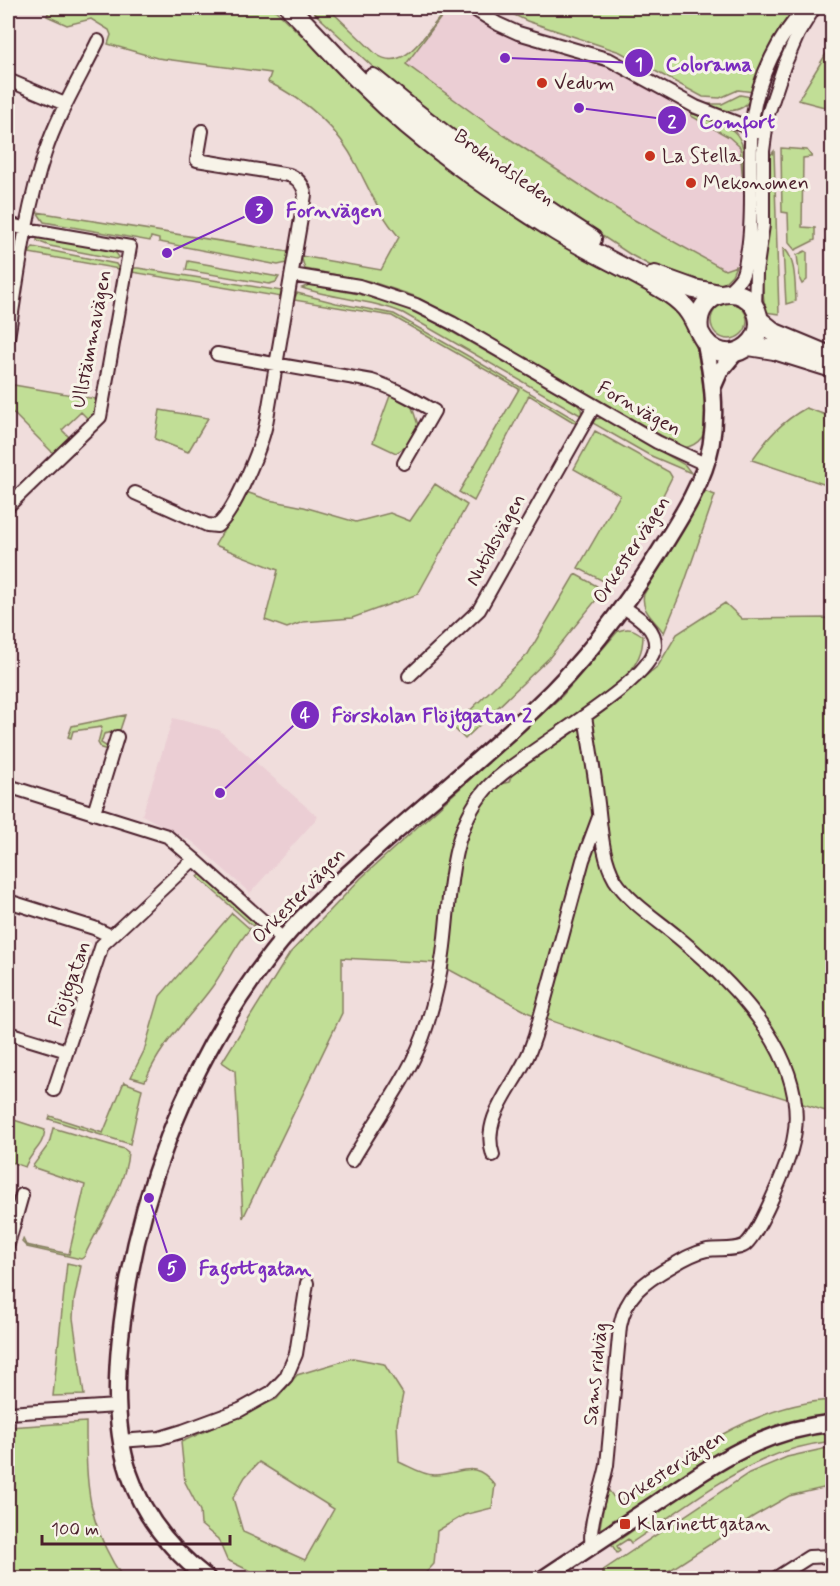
<svg xmlns="http://www.w3.org/2000/svg" width="840" height="1586" viewBox="0 0 840 1586" font-family="Mynerve,sans-serif">
  <style>
    .built { fill: #ebced4 }
    .green { fill: #c1de96; stroke: #867e60; stroke-width: 1.5; fill-rule: evenodd }
    .lines { fill: none; stroke-linecap: round; stroke-linejoin: round }
    .minor-casing { stroke: #4a1f2b; stroke-width: 16 }
    .tertiary-casing { stroke: #4a1f2b; stroke-width: 20 }
    .secondary-casing { stroke: #4a1f2b; stroke-width: 22 }
    .minor { stroke: #f7f3e8; stroke-width: 12 }
    .tertiary { stroke: #f7f3e8; stroke-width: 15 }
    .secondary { stroke: #f7f3e8; stroke-width: 18 }
    .poi-dot { fill: #c8321e; stroke: #f7f3e8; stroke-width: 2 }
    .labels { text-anchor: middle; dominant-baseline: central; stroke-width: 6; stroke-linejoin: round; paint-order: stroke }
    .poi-label { font-size: 20px; fill: #4a1f2b; stroke: #f7f3e8; text-anchor: start }
    .street-label { font-size: 20px; fill: #4a1f2b; stroke: #f7f3e8 }
    .leader { fill: none; stroke: #7b2cbf; stroke-width: 2 }
    .callout-dot { fill: #7b2cbf; stroke: #f7f3e8; stroke-width: 2 }
    .mark-label { font-size: 18px; text-anchor: middle; font-weight: bold; fill: #fff }
    .callout-label { font-size: 21px; text-anchor: middle; font-weight: bold; fill: #7b2cbf; stroke: #f7f3e8; stroke-width: 6; stroke-linejoin: round; paint-order: stroke }
  </style>
  <rect width="100%" height="100%" fill="#f0dddc"/>
  <filter id="ink" filterUnits="userSpaceOnUse"><feTurbulence type="fractalNoise" baseFrequency=".0167" numOctaves="2"/><feDisplacementMap in="SourceGraphic" scale="12" xChannelSelector="R" yChannelSelector="G"/><feConvolveMatrix kernelMatrix="1 2 1 2 8 2 1 2 1" color-interpolation-filters="sRGB"/></filter>
  <g filter="url(#ink)">
    <!-- built -->
    <path class="built" d="M 448,8 L 462,8 L 492,28 L 518,40 L 590,60 L 621,73 L 735,141 L 740,147 L 741,156 L 745,208 L 743,242 L 736,266 L 726,270 L 629,217 L 496,130 L 406,64 Z
      M 173,718 L 219,730 L 318,817 L 250,893 L 193,842 L 142,815 Z"/>
    <!-- green -->
    <path class="green" d="M 50,8 L 273,8 L 348,80 L 660,293 C 671,305 684,317 691,332 C 699,349 711,422 702,437 C 697,444 691,447 683,448 L 461,321 L 414,296 L 369,281 L 305,269 L 301,256 L 381,270 L 399,237 C 380,215 370,191 357,166 C 338,128 306,100 268,82 L 271,73 L 157,58 L 108,44 L 111,35 L 109,30 L 91,19 L 67,25 L 47,16 Z
      M 309,8 L 328,8 L 376,54 C 406,76 429,26 448,8 L 406,64 L 496,130 L 629,217 L 725,270 L 736,266 L 732,275 L 723,284 L 705,284 L 662,272 L 631,255 L 510,175 L 387,80 Z
      M 500,8 L 796,8 L 797,9 L 754,92 L 738,90 L 720,98 L 703,97 L 620,52 L 527,21 Z
      M 832,44 L 832,109 L 798,100 Z
      M 740,95 L 752,97 C 740,117 721,111 704,104 L 722,104 Z
      M 692,113 C 704,119 721,122 732,130 C 751,143 745,187 745,208 L 740,147 L 729,137 L 691,116 Z
      M 781,148 L 807,150 L 812,157 L 803,158 L 802,227 L 815,228 L 815,240 L 795,250 L 789,243 L 788,213 L 782,212 Z
      M 774,151 L 779,314 L 765,312 L 762,281 L 770,213 L 769,157 Z
      M 37,212 L 289,252 L 287,263 L 278,265 L 159,242 L 159,239 L 151,237 L 150,241 L 44,222 Z
      M 37,238 L 106,249 L 116,253 L 119,257 L 116,259 L 50,246 L 37,241 Z
      M 33,247 L 116,264 L 119,269 L 29,253 Z
      M 783,248 C 796,256 795,286 796,301 L 786,304 Z
      M 805,251 L 807,252 L 807,280 L 802,284 L 800,280 L 797,255 Z
      M 188,261 L 279,277 L 276,282 L 269,284 L 186,270 Z
      M 134,268 L 138,268 L 282,291 L 281,297 L 132,272 Z
      M 309,285 L 381,298 L 419,313 L 577,404 L 581,409 L 582,416 L 403,313 C 373,300 335,299 302,288 Z
      M 297,293 L 336,303 L 394,314 L 468,356 L 576,420 L 575,423 L 529,395 L 474,501 L 459,492 L 519,389 L 392,316 L 294,300 Z
      M711 321a18 18 0 1 1 36 0a18 18 0 1 1-36 0Z
      M 8,384 L 96,399 L 94,415 L 89,420 L 81,412 L 62,430 L 70,438 L 54,454 L 8,408 Z
      M 391,393 L 411,404 L 419,428 L 409,445 L 396,453 L 373,442 Z
      M 806,408 L 832,417 L 832,487 L 752,460 C 768,437 781,422 806,408 Z
      M 160,410 L 208,418 L 188,452 L 155,439 Z
      M 602,418 L 685,465 L 691,473 L 649,455 L 591,422 L 595,419 Z
      M 595,431 L 669,472 L 672,477 C 662,498 624,572 607,583 L 578,568 L 620,495 L 574,469 Z
      M 435,484 L 467,505 L 418,594 L 352,618 L 303,622 L 287,628 L 265,620 L 278,570 L 215,545 L 246,492 L 269,500 L 304,507 L 356,522 L 390,513 L 410,521 Z
      M 704,491 L 715,495 L 683,587 L 664,633 C 655,620 640,611 644,594 Z
      M 575,574 L 597,586 L 601,594 L 549,658 L 465,739 L 453,727 L 528,654 Z
      M 725,603 L 742,619 L 832,618 L 832,1113 L 681,1066 L 529,1013 L 437,963 L 342,958 L 342,1013 L 243,1218 L 235,1071 L 222,1062 L 290,953 L 361,878 L 562,696 L 618,631 C 629,627 634,629 643,636 C 643,652 637,662 628,675 L 481,788 L 509,782 L 512,773 L 607,707 L 658,666 L 677,634 Z
      M 125,715 L 120,730 L 104,734 L 101,743 L 106,746 L 108,750 L 101,748 L 98,743 L 102,727 L 73,731 L 71,738 L 68,737 L 72,726 Z
      M 201,874 L 255,923 L 253,926 L 198,877 Z
      M 232,913 L 250,929 C 234,946 226,968 212,987 C 187,1021 163,1040 145,1081 L 131,1077 L 144,1051 L 160,996 Z
      M 124,1082 L 142,1089 L 130,1144 L 49,1119 L 50,1116 L 103,1133 Z
      M 8,1118 L 45,1130 C 43,1148 31,1151 25,1167 L 8,1161 Z
      M 53,1128 L 124,1149 L 128,1152 C 126,1187 98,1226 84,1257 L 81,1259 L 27,1247 L 22,1242 L 23,1239 L 26,1245 L 69,1254 L 85,1185 L 32,1167 L 49,1144 Z
      M 67,1263 L 81,1266 L 74,1301 L 73,1318 L 84,1395 L 53,1396 Z
      M 353,1358 L 384,1364 L 403,1394 L 397,1424 L 399,1462 C 409,1466 424,1476 435,1475 C 462,1474 474,1458 495,1485 L 492,1508 L 464,1515 L 437,1531 L 434,1564 L 421,1578 L 256,1577 L 248,1570 L 227,1560 L 218,1539 L 201,1525 L 200,1511 L 185,1482 L 181,1442 L 277,1399 L 297,1375 ZM 259,1462 L 334,1509 L 305,1560 L 243,1532 L 233,1498 L 245,1477 Z
      M 832,1400 L 832,1415 C 816,1417 798,1418 783,1423 C 721,1445 670,1486 616,1521 L 614,1519 L 602,1530 L 600,1527 L 607,1488 L 618,1503 C 683,1459 750,1404 832,1400 Z
      M 86,1422 C 86,1485 87,1525 123,1578 L 8,1578 L 8,1427 Z
      M 832,1430 L 832,1441 C 809,1444 787,1449 765,1459 C 718,1479 674,1515 631,1543 L 628,1539 L 617,1546 L 620,1551 L 617,1553 L 612,1545 L 648,1520 L 645,1515 C 675,1503 699,1481 728,1465 C 761,1447 795,1436 832,1430 Z
      M 832,1447 L 832,1486 L 789,1496 L 754,1516 L 658,1578 L 607,1578 L 602,1571 L 749,1473 L 787,1457 Z"/>
    <g class="lines">
      <!-- minor casing -->
      <g class="minor-casing">
        <path id="minor" d="M 472,8 L 498,24 L 518,33 L 610,60 L 696,107 L 765,134
          M 8,80 L 65,104
          M 8,224 L 26,229 L 130,247 L 100,417 L 8,506
          M 292,275 L 359,286 L 416,305 L 452,323 L 657,442 L 705,464
          M 726,293 C 732,288 738,283 742,276 C 746,268 746,257 748,249 C 755,205 747,159 753,115 C 759,76 779,36 805,8
          M 755,309 L 756,273 L 763,225 L 763,151 L 768,114 L 784,66 L 798,34 L 814,8
          M 8,338 C 18,277 25,213 45,153 C 58,114 80,78 98,41
          M 217,354 L 372,381 C 394,388 413,399 434,411 L 404,463
          M 135,493 L 207,525 L 217,526 C 235,512 261,447 266,424 L 305,195 C 304,185 299,179 289,175 L 197,160 L 202,131
          M 409,676 L 479,610 L 594,406
          M 585,716 C 589,742 594,769 597,796 C 601,823 601,856 615,880 C 630,903 658,920 679,938 C 738,987 816,1064 791,1150 C 786,1167 757,1240 743,1246 C 733,1251 718,1248 707,1250 C 693,1253 682,1260 670,1267 C 644,1282 626,1295 620,1326 L 607,1465 C 603,1488 587,1525 592,1546
          M 8,786 L 167,836 L 194,859
          M 94,813 L 117,737
          M 8,901 L 94,928 L 111,936
          M 8,1033 L 67,1051
          M 54,1090 L 102,945 L 194,859 L 283,939
          M 493,1155 C 481,1119 512,1089 526,1059 C 530,1052 532,1044 535,1036 L 583,860 L 599,817
          M 352,1161 C 377,1117 412,1074 427,1025 C 434,1002 440,977 443,954 C 451,898 447,834 486,789 C 516,754 650,686 655,647 C 657,627 636,616 622,606
          M 8,1225 L 13,1227 L 8,1244
          M 13,1227 L 22,1195
          M 8,1413 L 117,1406
          M 120,1441 L 160,1438 L 183,1431 L 240,1410 L 272,1392 L 286,1377 L 296,1354 L 307,1283
          M 776,1578 L 809,1557 L 832,1556"/>
      </g>
      <!-- tertiary casing -->
      <g class="tertiary-casing">
        <path id="tertiary" d="M 713,387 L 720,371 L 735,353
          M 207,1578 C 125,1515 110,1440 120,1342 C 134,1203 185,1065 271,954 C 297,920 328,892 359,864 C 417,810 479,762 536,707 C 584,662 625,607 660,551 C 680,519 704,482 711,445 C 717,410 712,376 705,342
          M 544,1578 C 581,1553 618,1529 655,1504 C 714,1464 759,1431 832,1423"/>
      </g>
      <!-- secondary casing -->
      <g class="secondary-casing">
        <path id="secondary" d="M 290,8 C 315,33 339,61 365,86 C 421,142 489,189 556,231 C 592,253 632,270 667,292 C 676,298 685,305 690,314 C 698,326 701,343 716,350 C 738,361 764,340 758,316 C 749,278 693,290 699,330
          M 373,78 C 443,136 515,190 592,239
          M 655,275 L 694,289 L 720,294
          M 759,320 L 775,333 L 823,353
          M 749,346 L 774,350 L 832,368"/>
      </g>
      <!-- minor -->
      <use href="#minor" class="minor"/>
      <!-- tertiary -->
      <use href="#tertiary" class="tertiary"/>
      <!-- secondary -->
      <use href="#secondary" class="secondary"/>
    </g>
  </g>
  <!-- markers -->
  <g class="poi-dot">
    <circle cx="542" cy="83" r="6"/>
    <circle cx="650" cy="156" r="6"/>
    <circle cx="691" cy="183" r="6"/>
    <rect x="619" y="1518" width="12" height="12" rx="3"/>
  </g>
  <g class="labels">
    <!-- poi labels -->
    <g class="poi-label">
      <text x="554" y="83">Vedum</text>
      <text x="662" y="156">La Stella</text>
      <text x="703" y="183">Mekonomen</text>
      <text x="637" y="1524">Klarinettgatan</text>
    </g>
    <!-- street labels -->
    <g class="street-label">
      <text transform="translate(504 168) rotate(35)">Brokindsleden</text>
      <text transform="translate(92 339) rotate(-79)">Ullstämmavägen</text>
      <text transform="translate(639 409) rotate(29)">Fornvägen</text>
      <text transform="translate(496 540) rotate(-61)">Nutidsvägen</text>
      <text transform="translate(632 550) rotate(-57)">Orkestervägen</text>
      <text transform="translate(299 896) rotate(-46)">Orkestervägen</text>
      <text transform="translate(70 984) rotate(-70)">Flöjtgatan</text>
      <text transform="translate(596 1374) rotate(-84)">Sams ridväg</text>
      <text transform="translate(671 1469) rotate(-33)">Orkestervägen</text>
    </g>
  </g>
  <!-- callouts -->
  <path class="leader" d="M505 58L639 63M579 108L672 120M167 253L259 210M220 793L305 715M149 1198L172 1268"/>
  <g class="callout-dot">
    <circle cx="505" cy="58" r="6"/>
    <circle cx="579" cy="108" r="6"/>
    <circle cx="167" cy="253" r="6"/>
    <circle cx="220" cy="793" r="6"/>
    <circle cx="149" cy="1198" r="6"/>
    <circle cx="639" cy="63" r="15"/>
    <circle cx="672" cy="120" r="15"/>
    <circle cx="259" cy="210" r="15"/>
    <circle cx="305" cy="715" r="15"/>
    <circle cx="172" cy="1268" r="15"/>
  </g>
  <g class="mark-label">
    <text x="639" y="70">1</text>
    <text x="672" y="127">2</text>
    <text x="259" y="216">3</text>
    <text x="305" y="721">4</text>
    <text x="172" y="1274">5</text>
  </g>
  <g class="callout-label">
    <text x="709" y="71">Colorama</text>
    <text x="737" y="128">Comfort</text>
    <text x="334" y="217">Fornvägen</text>
    <text x="432" y="722">Förskolan Flöjtgatan 2</text>
    <text x="255" y="1275">Fagottgatan</text>
  </g>
  <!-- margin -->
  <rect width="840" height="1586" fill="none" stroke="#f7f3e8" stroke-width="30"/>
  <rect x="15" y="15" width="810" height="1556" fill="none" stroke="#4a1f2b" stroke-width="2" filter="url(#ink)"/>
  <!-- scale -->
  <path d="M42 1535v9h188v-9" fill="none" stroke="#4a1f2b" stroke-width="3"/>
  <text x="51" y="1535" font-size="18" fill="#4a1f2b" stroke="#f7f3e8" stroke-width="4.5" paint-order="stroke">100 m</text>
</svg>
